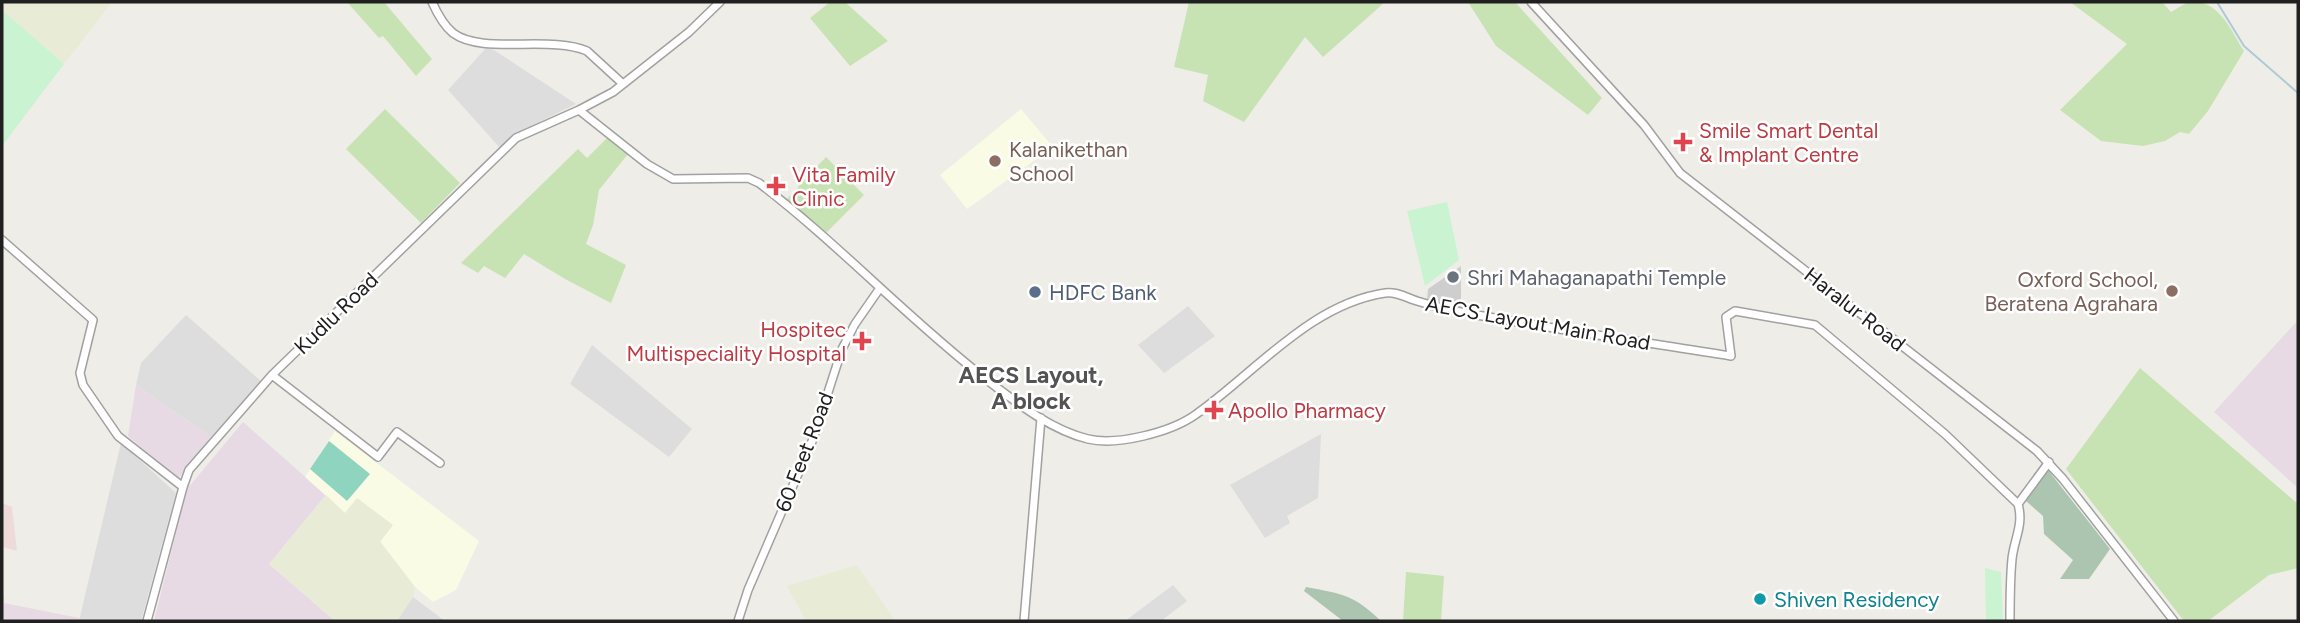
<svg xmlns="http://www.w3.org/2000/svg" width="2300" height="623" viewBox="0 0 2300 623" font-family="Figtree,sans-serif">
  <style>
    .residential { fill: #ddd }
    .commercial { fill: #eedbd9 }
    .industrial { fill: #e7dae4 }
    .education { fill: #f9fbe4 }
    .religious { fill: #cecece }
    .farmland { fill: #e8ebd5 }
    .grass { fill: #c7e3b3 }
    .cemetery { fill: #abc5b1 }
    .park { fill: #caf3d1 }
    .pitch { fill: #8fd4bf }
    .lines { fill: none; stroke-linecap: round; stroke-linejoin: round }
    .stream { stroke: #adcad7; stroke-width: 2 }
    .minor-casing { stroke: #a1a1a1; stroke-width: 10 }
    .minor { stroke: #fff; stroke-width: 7 }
    .health-dot { fill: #e0444e; stroke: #fff; stroke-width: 2.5 }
    .education-dot { fill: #8d6e63; stroke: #fff; stroke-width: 2.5 }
    .worship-dot { fill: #6b7280; stroke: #fff; stroke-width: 2.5 }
    .service-dot { fill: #5c6f8a; stroke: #fff; stroke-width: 2.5 }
    .culture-dot { fill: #0f9aa8; stroke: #fff; stroke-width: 2.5 }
    .labels { text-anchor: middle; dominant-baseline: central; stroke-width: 5; stroke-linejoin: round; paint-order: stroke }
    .health-label { font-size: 21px; fill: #be3a42; stroke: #fff; text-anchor: start }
    .education-label { font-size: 21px; fill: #785e54; stroke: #fff; text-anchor: start }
    .worship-label { font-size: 21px; fill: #5b616d; stroke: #fff; text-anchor: start }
    .service-label { font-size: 21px; fill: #4e5e75; stroke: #fff; text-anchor: start }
    .street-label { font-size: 21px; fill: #202020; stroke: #fff }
    .culture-label { font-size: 21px; fill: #0d838f; stroke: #fff; text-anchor: start }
    .neighbourhood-label { font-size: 23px; font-weight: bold; fill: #535353; stroke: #fff }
  </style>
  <rect width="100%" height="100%" fill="#efede7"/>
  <!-- residential -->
  <path class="residential" d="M 486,48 L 494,50 L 576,104 L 512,135 L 500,148 L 448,90 Z
    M 1188,306 L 1215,336 L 1164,373 L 1138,345 Z
    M 186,315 L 262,382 L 211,437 L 136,385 L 141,363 Z
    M 592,345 L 692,429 L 669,457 L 570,384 Z
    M 1321,434 L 1318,498 L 1287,516 L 1290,523 L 1265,538 L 1230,485 Z
    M 121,443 L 176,493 L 141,621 L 79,621 Z
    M 1173,585 L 1187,601 L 1161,621 L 1125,621 Z
    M 413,597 L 445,621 L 397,621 Z"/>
  <!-- commercial -->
  <path class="commercial" d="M 2,503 L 12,507 L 17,551 L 2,547 Z"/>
  <!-- industrial -->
  <path class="industrial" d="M 2298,320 L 2298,488 L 2214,412 Z
    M 136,385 L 211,437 L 178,479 L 128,436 Z
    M 243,422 L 326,495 L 269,564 L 335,621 L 154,621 L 187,489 Z
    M 2,595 L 4,595 L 4,603 L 79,618 L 79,621 L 2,621 Z"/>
  <!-- education -->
  <path class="education" d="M 1021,109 L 1053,147 L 967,209 L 940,175 Z
    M 335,431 L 479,541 L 456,590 L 433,602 L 415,587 L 380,541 L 392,526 L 345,513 L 305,477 Z"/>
  <!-- religious -->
  <path class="religious" d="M 1461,266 L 1461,310 L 1427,300 L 1428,289 Z"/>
  <!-- farmland -->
  <path class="farmland" d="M 2,2 L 112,2 L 64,64 L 2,10 Z
    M 326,495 L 345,513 L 357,498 L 393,525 L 380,542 L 415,587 L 413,597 L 397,621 L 335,621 L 269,564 Z
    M 857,565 L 895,621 L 806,621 L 787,586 Z"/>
  <!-- grass -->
  <path class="grass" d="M 347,2 L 384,2 L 432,59 L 416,76 L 383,36 L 379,38 Z
    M 830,2 L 845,2 L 888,41 L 850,66 L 810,18 Z
    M 1189,2 L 1385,2 L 1323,57 L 1305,37 L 1244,122 L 1203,101 L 1208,75 L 1174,67 Z
    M 1468,2 L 1515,2 L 1602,98 L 1588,115 L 1496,46 Z
    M 2070,2 L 2162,2 L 2171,12 C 2177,9 2184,3 2191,2 C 2220,0 2231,31 2244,51 L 2208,111 L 2189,134 L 2180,132 L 2165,141 L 2143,146 L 2101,141 L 2060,110 L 2127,44 Z
    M 385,109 L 460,183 L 421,223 L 346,149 Z
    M 607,138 L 628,154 L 599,190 L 593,225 L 586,244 L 626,265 L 611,303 L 565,279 L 524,254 L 505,278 L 484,266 L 478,273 L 461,263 L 578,149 L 587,158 Z
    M 826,157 L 864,195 L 825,234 L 786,200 Z
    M 2140,368 L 2298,504 L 2298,568 L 2269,575 L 2208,621 L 2184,621 L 2066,469 Z
    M 1406,572 L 1444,576 L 1441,621 L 1403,621 Z"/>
  <!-- cemetery -->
  <path class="cemetery" d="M 2048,470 L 2110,549 L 2089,579 L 2060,579 L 2073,560 L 2044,534 L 2043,516 L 2026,501 Z
    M 1306,587 C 1342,594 1353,594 1381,621 L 1343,621 L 1304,591 Z"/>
  <!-- park -->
  <path class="park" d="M 2,10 L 64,64 L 2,146 Z
    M 1447,202 L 1459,260 L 1425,286 L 1407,211 Z
    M 1985,568 L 2001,572 L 2003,621 L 1986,621 Z"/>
  <!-- pitch -->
  <path class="pitch" d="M 329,441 L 370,474 L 347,501 L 310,469 Z"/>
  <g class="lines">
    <!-- stream -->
    <path class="stream" d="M 2217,2 L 2244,46 L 2298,93"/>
    <!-- minor casing -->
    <g class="minor-casing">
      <path id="minor" d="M 432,2 C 437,13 443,25 453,33 C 482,55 550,35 587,51 L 623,84
        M 1531,2 L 1644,125 L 1680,173 L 2037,451 L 2063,479 L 2174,621
        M 579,110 L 647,164 L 673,179 L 748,178 L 759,183 C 839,244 908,319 987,380 C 1017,403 1051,430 1088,439 C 1117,446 1171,432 1195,415 C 1255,373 1310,304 1385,293 C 1396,291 1407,298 1417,301 C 1433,306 1450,310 1466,313 C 1554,329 1643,342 1731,356 L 1726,317 L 1735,311 L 1815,325 L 1945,434 L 2018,504 C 2024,525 2014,539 2012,559 C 2010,580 2010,600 2010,621
        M 2,240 L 93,320 L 80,373 L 83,385 L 118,436 L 183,487
        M 272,375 L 378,457 L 397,432 L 440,463
        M 2018,504 L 2049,462
        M 147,621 L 183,487 L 189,470 L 272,375 L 516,138 L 579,110 L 613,92 L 689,32 L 720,2
        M 738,621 L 748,590 L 813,439 L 842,349 L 855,324 L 880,288
        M 1024,621 L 1041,418"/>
    </g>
    <!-- minor -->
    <use href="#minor" class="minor"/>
  </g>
  <!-- markers -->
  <g class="health-dot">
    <path d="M1679.5 131.5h7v7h7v7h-7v7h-7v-7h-7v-7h7z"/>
    <path d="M772.5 175.5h7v7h7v7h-7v7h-7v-7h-7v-7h7z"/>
    <path d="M858.5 330.5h7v7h7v7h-7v7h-7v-7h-7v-7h7z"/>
    <path d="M1210.5 399.5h7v7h7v7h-7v7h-7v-7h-7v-7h7z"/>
  </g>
  <g class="education-dot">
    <circle cx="995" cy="161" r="7"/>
    <circle cx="2172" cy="291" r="7"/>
  </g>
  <circle class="worship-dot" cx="1453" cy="277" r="7"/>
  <circle class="service-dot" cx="1035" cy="292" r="7"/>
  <circle class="culture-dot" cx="1760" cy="599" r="7"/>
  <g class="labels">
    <!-- health labels -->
    <g class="health-label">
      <text x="1699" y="130">Smile Smart Dental<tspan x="1699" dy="24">&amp; Implant Centre</tspan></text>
      <text x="792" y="174">Vita Family<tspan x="792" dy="24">Clinic</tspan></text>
      <text x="846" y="329" text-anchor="end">Hospitec<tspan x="846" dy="24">Multispeciality Hospital</tspan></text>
      <text x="1228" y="410">Apollo Pharmacy</text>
    </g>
    <!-- education labels -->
    <g class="education-label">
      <text x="1009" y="149">Kalanikethan<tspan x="1009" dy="24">School</tspan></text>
      <text x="2158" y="279" text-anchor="end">Oxford School,<tspan x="2158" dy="24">Beratena Agrahara</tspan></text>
    </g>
    <!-- worship labels -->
    <g class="worship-label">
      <text x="1467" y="277">Shri Mahaganapathi Temple</text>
    </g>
    <!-- service labels -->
    <g class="service-label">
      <text x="1049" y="292">HDFC Bank</text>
    </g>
    <!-- street labels -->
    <g class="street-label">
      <text transform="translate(1855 309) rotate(38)">Haralur Road</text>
      <text transform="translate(336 313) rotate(-44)">Kudlu Road</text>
      <text transform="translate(1538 323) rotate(10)">AECS Layout Main Road</text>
      <text transform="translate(804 452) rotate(-69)">60 Feet Road</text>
    </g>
    <!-- culture labels -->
    <g class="culture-label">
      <text x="1774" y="599">Shiven Residency</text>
    </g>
    <!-- neighbourhood labels -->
    <g class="neighbourhood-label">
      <text x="1031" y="375">AECS Layout,<tspan x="1031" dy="26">A block</tspan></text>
    </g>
  </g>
  <!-- border -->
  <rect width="2300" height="623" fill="none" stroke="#202020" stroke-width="7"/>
</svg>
